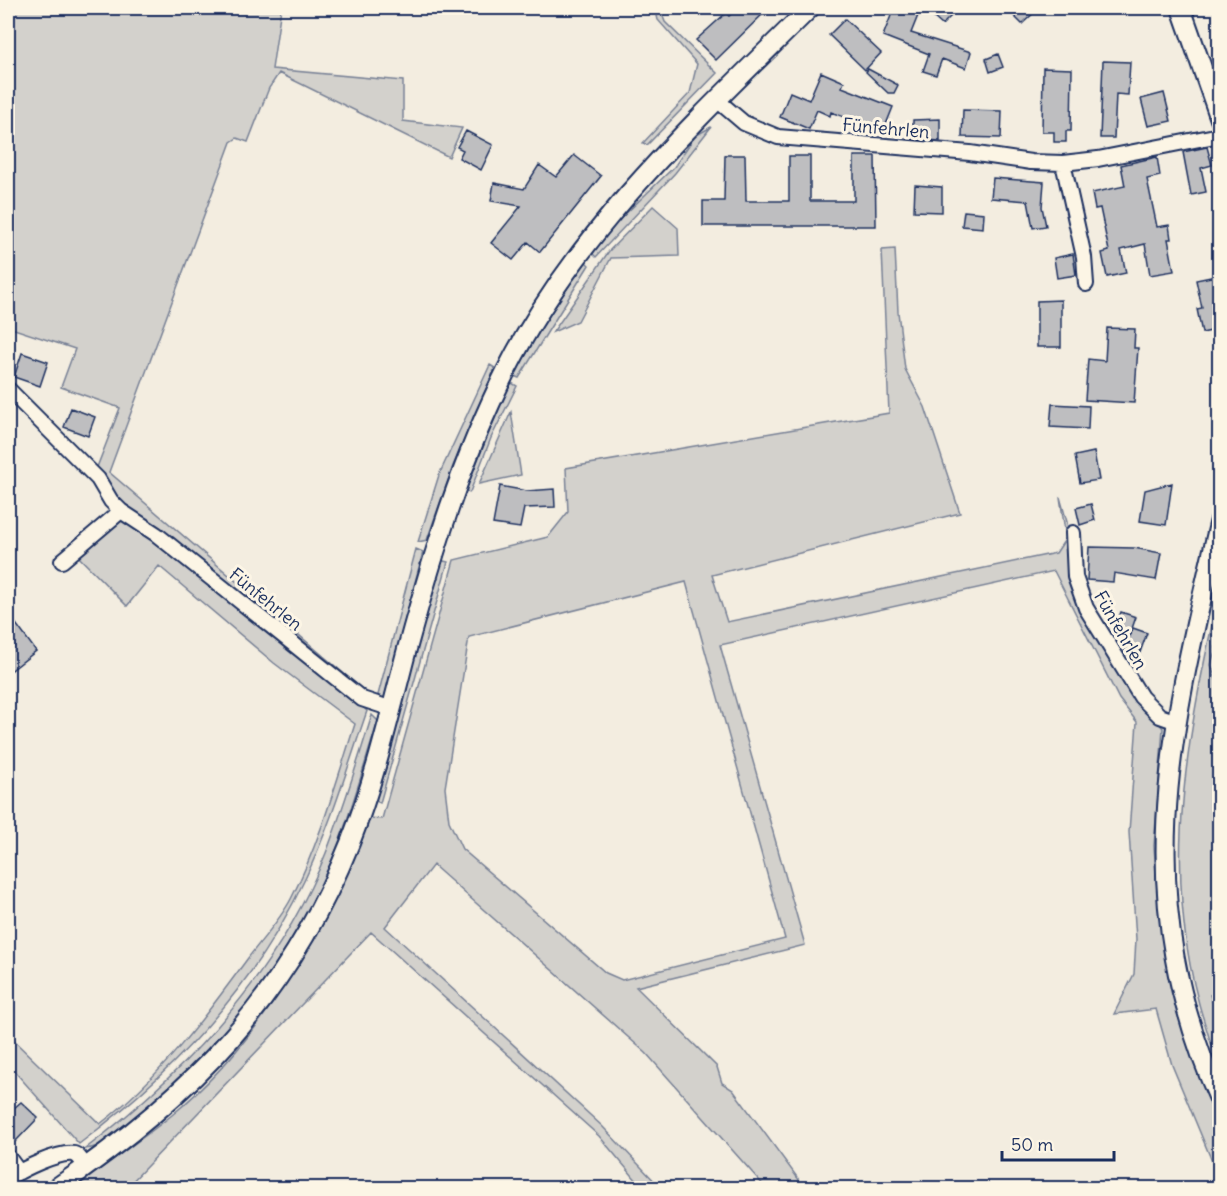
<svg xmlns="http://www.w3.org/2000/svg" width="1227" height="1196" viewBox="0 0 1227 1196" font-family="Delius,sans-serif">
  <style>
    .green { fill: #d3d1cc; stroke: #778095; stroke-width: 1.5; fill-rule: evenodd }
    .building { fill: #bebec0; stroke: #1b2f5e; stroke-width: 1.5 }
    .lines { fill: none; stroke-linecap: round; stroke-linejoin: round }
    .minor-casing { stroke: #1b2f5e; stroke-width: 18 }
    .secondary-casing { stroke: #1b2f5e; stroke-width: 22 }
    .minor { stroke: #fcf5e5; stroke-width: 14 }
    .secondary { stroke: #fcf5e5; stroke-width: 18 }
    .labels { text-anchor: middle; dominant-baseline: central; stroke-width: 6; stroke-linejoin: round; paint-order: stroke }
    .street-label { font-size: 18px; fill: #1b2f5e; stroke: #fcf5e5 }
  </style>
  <rect width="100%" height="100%" fill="#f3ede0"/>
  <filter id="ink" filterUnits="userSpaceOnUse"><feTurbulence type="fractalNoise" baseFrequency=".0167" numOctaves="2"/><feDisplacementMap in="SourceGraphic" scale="12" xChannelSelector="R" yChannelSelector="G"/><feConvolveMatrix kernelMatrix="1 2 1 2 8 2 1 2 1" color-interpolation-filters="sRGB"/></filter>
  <g filter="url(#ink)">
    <!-- green -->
    <path class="green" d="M 8,8 L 281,8 L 272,69 L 403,81 L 403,121 L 462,128 L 449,157 L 279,73 L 269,88 L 248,142 L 237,138 L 231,142 L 109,472 L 370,696 L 364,708 L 367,711 C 348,766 331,824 306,877 C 256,985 173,1073 79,1144 L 8,1064 L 8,1035 L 100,1124 C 159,1079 204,1018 248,958 C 262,939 280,920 291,899 C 319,844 336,783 355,724 L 274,663 L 159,566 L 127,606 L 73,551 L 120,511 L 94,475 L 120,408 L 61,387 L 75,349 L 8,327 Z
      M 655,8 L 660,8 L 665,22 L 717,73 L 647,145 L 643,143 L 690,93 L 697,64 L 658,20 Z
      M 711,127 L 675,173 L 596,257 L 592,253 L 615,224 L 674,167 L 695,136 Z
      M 653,206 L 678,228 L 679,256 L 611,258 L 578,321 L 553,332 L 609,251 Z
      M 895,249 L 898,312 L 905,369 L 925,407 L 960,513 L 712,575 L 727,622 L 1056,553 L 1066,538 L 1060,497 L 1067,522 L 1075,596 L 1090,628 L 1119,676 L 1163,728 L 1154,846 L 1159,916 L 1181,1025 L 1219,1122 L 1219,1178 L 1172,1065 L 1156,1009 L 1114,1014 L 1134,974 L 1136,939 L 1129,832 L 1137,722 L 1119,699 L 1054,571 L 720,645 L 805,945 L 636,987 L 717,1067 L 722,1083 L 733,1090 L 805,1188 L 766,1188 L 646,1053 L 433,865 L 385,927 L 602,1126 L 661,1188 L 643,1188 L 599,1136 L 371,932 L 126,1188 L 73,1188 C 106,1164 140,1141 172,1115 C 265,1038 324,928 369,818 L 382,819 L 454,560 L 548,537 L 568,512 L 566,468 L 889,413 L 882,250 ZM 686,582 L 785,939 L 622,980 L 606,973 L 462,849 L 449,821 L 445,788 L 469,637 Z
      M 585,261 L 589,265 L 519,378 L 514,376 L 544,323 Z
      M 490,365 L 495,368 L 453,466 L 427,540 L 418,542 L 439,475 Z
      M 510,382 L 517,386 L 491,438 L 470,492 L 465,491 Z
      M 511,412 L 521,475 L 479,484 Z
      M 416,549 L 423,552 L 384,699 L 377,699 Z
      M 440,560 L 448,562 L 380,803 L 374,800 Z
      M 1219,593 L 1219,634 L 1211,665 L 1220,690 L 1220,991 L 1210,995 L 1219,1021 L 1219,1064 C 1154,903 1183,755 1219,593 Z
      M 372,715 L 378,721 C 363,768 351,815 332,860 C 294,951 224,1045 149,1108 C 131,1123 110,1146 85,1149 C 187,1071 278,973 326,853 C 344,807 358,761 372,715 Z"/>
    <!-- building -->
    <path class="building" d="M 738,8 L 769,8 L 716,60 L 696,40 L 726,13 L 729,16 Z
      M 894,8 L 921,8 L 911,33 L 971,52 L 966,68 L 942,59 L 936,75 L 923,71 L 929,54 L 883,36 Z
      M 923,8 L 959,8 L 942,25 Z
      M 1006,8 L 1039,8 L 1022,24 Z
      M 845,19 L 881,53 L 865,70 L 829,35 Z
      M 998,54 L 1003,67 L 990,72 L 986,59 Z
      M 1103,61 L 1130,62 L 1128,95 L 1116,94 L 1114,138 L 1100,138 Z
      M 1043,68 L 1072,69 L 1071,131 L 1066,131 L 1066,142 L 1054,142 L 1054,132 L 1042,132 Z
      M 868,69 L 898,85 L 894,93 L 888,93 L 866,72 Z
      M 821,72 L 844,82 L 842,87 L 893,107 L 883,132 L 831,112 L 830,116 L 817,110 L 809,129 L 780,117 L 790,92 L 809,100 Z
      M 1164,93 L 1171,121 L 1148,126 L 1141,99 Z
      M 963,110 L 1002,111 L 1001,138 L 962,137 Z
      M 940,119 L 940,141 L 913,139 L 913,120 Z
      M 466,131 L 493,145 L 481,170 L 459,158 L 463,150 L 457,147 Z
      M 1207,147 L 1212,165 L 1201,168 L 1206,192 L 1191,195 L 1183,152 Z
      M 574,155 L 601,176 L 540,252 L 528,242 L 513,260 L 491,243 L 521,206 L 491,201 L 494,183 L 524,189 L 539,165 L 556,177 Z
      M 725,155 L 745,155 L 746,201 L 789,201 L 789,156 L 810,156 L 810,201 L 854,201 L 854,156 L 875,156 L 876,226 L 703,226 L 703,201 L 724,201 Z
      M 1157,157 L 1160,176 L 1147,179 L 1157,227 L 1169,225 L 1171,239 L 1168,239 L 1174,271 L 1150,275 L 1145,244 L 1121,250 L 1126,273 L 1107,277 L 1102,253 L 1109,251 L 1100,208 L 1095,209 L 1092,193 L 1125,186 L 1121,165 Z
      M 993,178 L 1044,182 L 1042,207 L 1046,226 L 1033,228 L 1028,201 L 991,198 Z
      M 915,185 L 942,187 L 942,212 L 914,211 Z
      M 964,211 L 984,213 L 983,228 L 962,226 Z
      M 1073,254 L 1076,275 L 1057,278 L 1054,258 Z
      M 1216,276 L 1220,294 L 1220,310 L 1217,310 L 1220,329 L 1202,333 L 1197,309 L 1202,308 L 1196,280 Z
      M 1061,300 L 1061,347 L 1037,347 L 1037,301 Z
      M 1107,328 L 1135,329 L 1134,348 L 1138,348 L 1134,403 L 1085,400 L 1088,359 L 1105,361 Z
      M 22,353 L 48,362 L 40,386 L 14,377 Z
      M 1052,404 L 1089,406 L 1088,429 L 1050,427 Z
      M 71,408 L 95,417 L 88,436 L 64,427 Z
      M 1094,452 L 1099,480 L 1080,483 L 1075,456 Z
      M 1172,483 L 1166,525 L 1140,521 L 1145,490 Z
      M 500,486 L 527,491 L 554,489 L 555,507 L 524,508 L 520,528 L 493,524 Z
      M 1091,504 L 1095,520 L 1080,525 L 1076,508 Z
      M 1089,547 L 1134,548 L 1161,553 L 1156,580 L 1114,573 L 1113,582 L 1087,580 Z
      M 1121,612 L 1136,617 L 1129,637 L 1114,631 Z
      M 8,613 L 36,651 L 8,673 Z
      M 1133,628 L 1147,633 L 1138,658 L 1124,653 Z
      M 8,1102 L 14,1108 L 21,1102 L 38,1118 L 16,1141 L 8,1133 Z"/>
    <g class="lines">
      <!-- minor casing -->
      <g class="minor-casing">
        <path id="minor" d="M 717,100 L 744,123 L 778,137 L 970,153 L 1031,162 L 1063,163 L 1098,159 L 1220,135
          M 1063,163 L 1084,257 L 1086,284
          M 8,389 L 98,479 L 111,501 L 121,511 L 156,534 L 362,699 L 392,709
          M 1073,533 L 1075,577 L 1086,608 L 1141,697 L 1160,716 L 1177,722
          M 62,561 L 121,511
          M 8,1157 L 19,1172
          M 8,1178 C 22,1170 58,1151 74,1154 C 80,1156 83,1163 86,1168"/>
      </g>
      <!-- secondary casing -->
      <g class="secondary-casing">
        <path id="secondary" d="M 1181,8 L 1220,119
          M 1220,520 C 1171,728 1127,896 1220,1101
          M 56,1188 C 191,1096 288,998 350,843 C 375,780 390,714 407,649 C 433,554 461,460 506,371 C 578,228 698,119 810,8"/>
      </g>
      <!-- minor -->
      <use href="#minor" class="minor"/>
      <!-- secondary -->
      <use href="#secondary" class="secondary"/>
    </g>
  </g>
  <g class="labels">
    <!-- street labels -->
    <g class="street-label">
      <text transform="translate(886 128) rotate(5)">Fünfehrlen</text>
      <text transform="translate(266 599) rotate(39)">Fünfehrlen</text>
      <text transform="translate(1121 630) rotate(60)">Fünfehrlen</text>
    </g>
  </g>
  <!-- margin -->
  <rect width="1227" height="1196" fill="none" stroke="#fcf5e5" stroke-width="30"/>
  <rect x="15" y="15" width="1197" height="1166" fill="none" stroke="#1b2f5e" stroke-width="2" filter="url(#ink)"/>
  <!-- scale -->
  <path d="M1002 1151v9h112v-9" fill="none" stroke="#1b2f5e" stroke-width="3"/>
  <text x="1011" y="1151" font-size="18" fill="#1b2f5e" stroke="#fcf5e5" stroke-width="4.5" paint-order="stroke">50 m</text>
</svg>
